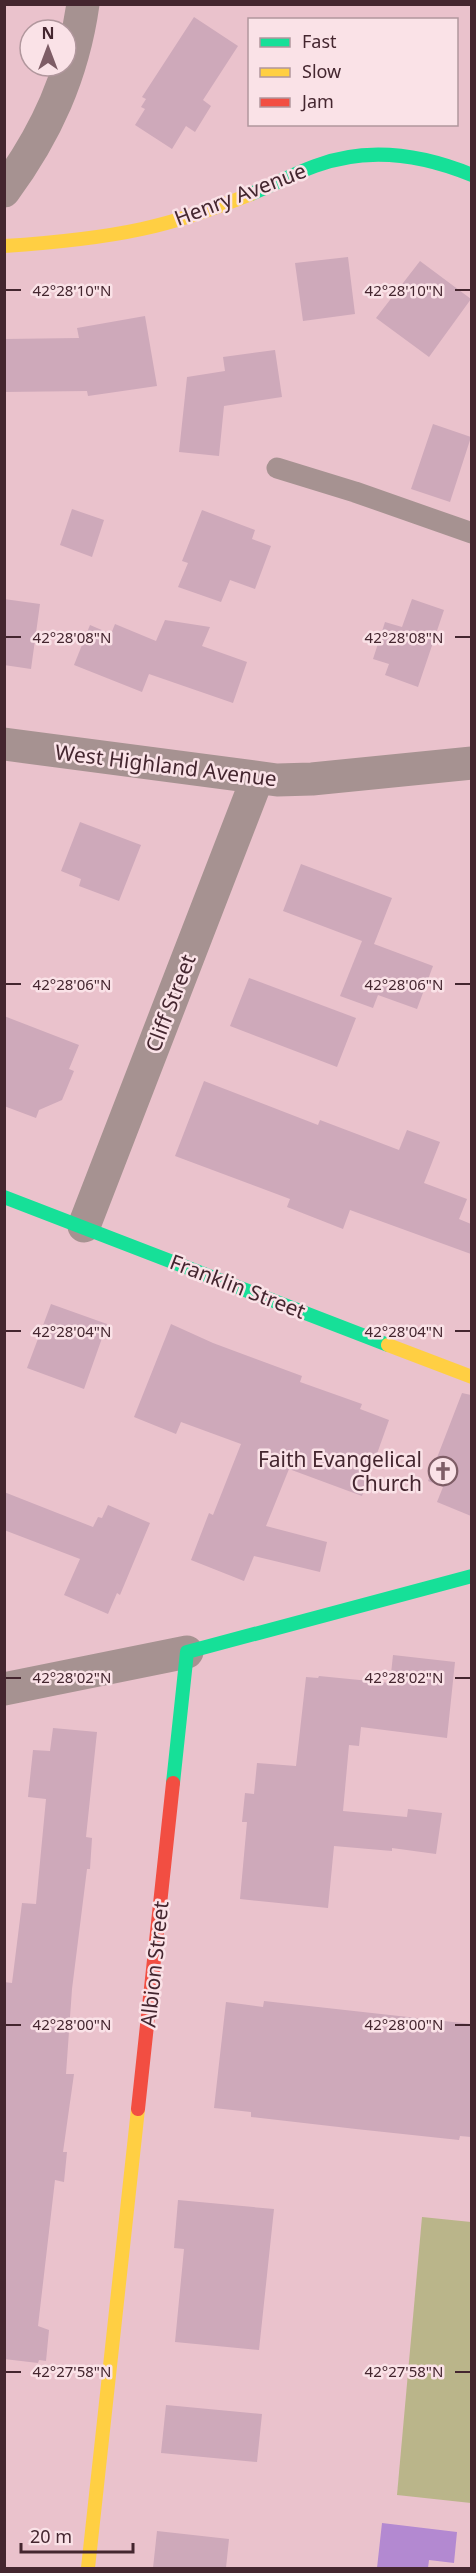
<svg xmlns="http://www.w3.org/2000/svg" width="476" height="2573" viewBox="0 0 476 2573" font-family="'Noto Sans',sans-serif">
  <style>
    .green { fill: #bab58a }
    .water { fill: #b389d1 }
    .building { fill: #cea9ba }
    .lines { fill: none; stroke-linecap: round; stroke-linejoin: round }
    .lane { stroke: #a69291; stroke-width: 21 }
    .street { stroke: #a69291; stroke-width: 33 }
    .fast { stroke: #16e098; stroke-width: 14 }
    .slow { stroke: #ffcf43; stroke-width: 14 }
    .jam { stroke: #f24e42; stroke-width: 14 }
    .ticks { fill: none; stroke: #44262f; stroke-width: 2 }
    .labels { text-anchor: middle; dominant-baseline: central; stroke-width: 5; stroke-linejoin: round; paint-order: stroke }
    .street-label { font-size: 21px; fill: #44262f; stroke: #fae2e7 }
    .poi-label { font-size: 21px; fill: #44262f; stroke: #fae2e7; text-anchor: end }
    .ticks-label { font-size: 15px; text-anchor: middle; fill: #44262f; stroke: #fae2e7; stroke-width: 5; stroke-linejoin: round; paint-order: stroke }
  </style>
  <rect width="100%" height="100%" fill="#eac2cc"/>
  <!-- green -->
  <path class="green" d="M 422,2217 L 471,2222 L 471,2503 L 397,2495 Z"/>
  <!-- water -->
  <path class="water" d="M 382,2523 L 457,2532 L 454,2563 L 429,2560 L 428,2568 L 377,2568 Z"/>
  <!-- building -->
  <path class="building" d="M 194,17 L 238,46 L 203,100 L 211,106 L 195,132 L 186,126 L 172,149 L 135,125 L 145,109 L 141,107 L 146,99 L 142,97 Z
    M 348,257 L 355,314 L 303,321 L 295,263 Z
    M 420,261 L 471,299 L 429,357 L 376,318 Z
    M 145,316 L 157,386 L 88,396 L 87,391 L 4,392 L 4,339 L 79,338 L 77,328 Z
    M 275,350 L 282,397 L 224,406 L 219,456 L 179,452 L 187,377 L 225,371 L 223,357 Z
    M 433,424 L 471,437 L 450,502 L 411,489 Z
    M 72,509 L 104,520 L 92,557 L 60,545 Z
    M 202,510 L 255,530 L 252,539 L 271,546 L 255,589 L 230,580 L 221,602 L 178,587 L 188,563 L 182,561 Z
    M 4,599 L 40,604 L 31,669 L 4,665 Z
    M 412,599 L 444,610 L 418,687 L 385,675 L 389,664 L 373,659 L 385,622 L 402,627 Z
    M 165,620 L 210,627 L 202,646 L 247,662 L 233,703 L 149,674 L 142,692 L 74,665 L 90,625 L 111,634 L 115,624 L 156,641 Z
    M 80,822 L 141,845 L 119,901 L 79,886 L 81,879 L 61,871 Z
    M 301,864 L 392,898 L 374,944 L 433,966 L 417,1009 L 378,995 L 373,1008 L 340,996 L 362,941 L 283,911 Z
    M 249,978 L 356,1018 L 337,1067 L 230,1026 Z
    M 4,1016 L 79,1045 L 69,1069 L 74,1071 L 62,1100 L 39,1110 L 36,1118 L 4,1106 Z
    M 204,1081 L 318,1125 L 320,1120 L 399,1150 L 407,1130 L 440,1142 L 424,1183 L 467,1199 L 459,1219 L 471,1224 L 471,1254 L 350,1210 L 343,1229 L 287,1207 L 290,1199 L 175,1156 Z
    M 51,1304 L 107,1324 L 84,1389 L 27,1368 Z
    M 171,1324 L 213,1343 L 302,1376 L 300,1382 L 362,1404 L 360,1409 L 389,1420 L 362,1496 L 289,1469 L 266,1526 L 327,1542 L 320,1572 L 254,1556 L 244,1581 L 191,1560 L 209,1513 L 213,1515 L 241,1444 L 181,1422 L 176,1434 L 134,1417 Z
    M 462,1393 L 471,1395 L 471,1516 L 437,1502 L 443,1487 L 428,1481 Z
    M 4,1492 L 93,1527 L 98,1517 L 102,1518 L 108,1505 L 150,1523 L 120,1595 L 117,1593 L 108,1614 L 64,1595 L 80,1559 L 4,1530 Z
    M 393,1655 L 455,1662 L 447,1738 L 361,1727 L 359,1746 L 349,1745 L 343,1811 L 407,1817 L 408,1809 L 442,1813 L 436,1854 L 392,1848 L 392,1851 L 334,1846 L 328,1908 L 240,1899 L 247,1822 L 242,1822 L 245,1793 L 254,1794 L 257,1763 L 296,1766 L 306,1677 L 318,1678 L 319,1676 L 390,1683 Z
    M 53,1728 L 97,1732 L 86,1837 L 92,1838 L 90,1869 L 87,1869 L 72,1989 L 66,2074 L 74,2074 L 63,2152 L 67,2152 L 64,2182 L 55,2180 L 38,2326 L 49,2330 L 46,2361 L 39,2360 L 38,2363 L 4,2359 L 4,1982 L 12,1983 L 22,1903 L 36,1904 L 46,1799 L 28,1797 L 33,1750 L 50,1751 Z
    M 264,2001 L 471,2024 L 471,2137 L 460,2136 L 459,2140 L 356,2129 L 251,2117 L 251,2112 L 214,2108 L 226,2002 L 263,2007 Z
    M 178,2200 L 274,2209 L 259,2350 L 175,2342 L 184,2249 L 174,2248 Z
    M 166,2405 L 262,2414 L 257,2462 L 161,2453 Z
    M 157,2531 L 229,2539 L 226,2568 L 153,2568 Z"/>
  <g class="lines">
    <!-- lane -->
    <path class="lane" d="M 277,468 L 355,492 L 472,533"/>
    <!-- street -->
    <path class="street" d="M 4,191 C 46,134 73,75 83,4
      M 4,744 L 277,780 L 312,779 L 472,763
      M 84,1226 L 257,779
      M 4,1689 L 187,1652"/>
    <!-- fast -->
    <path class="fast" d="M 251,194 C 273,185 293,174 315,166 C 368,146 421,154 472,175
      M 4,1197 L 388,1345
      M 173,1783 L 187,1652 L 472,1576"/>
    <!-- slow -->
    <path class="slow" d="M 4,246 C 50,243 96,239 142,229 C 179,221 216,208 251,194
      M 388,1345 L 472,1377
      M 88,2568 L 138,2109"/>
    <!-- jam -->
    <path class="jam" d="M 138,2109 L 173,1783"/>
  </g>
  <!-- ticks -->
  <path class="ticks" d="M 6,290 L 21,290M 455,290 L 470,290M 6,637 L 21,637M 455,637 L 470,637M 6,984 L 21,984M 455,984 L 470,984M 6,1331 L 21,1331M 455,1331 L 470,1331M 6,1678 L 21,1678M 455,1678 L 470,1678M 6,2025 L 21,2025M 455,2025 L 470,2025M 6,2372 L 21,2372M 455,2372 L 470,2372"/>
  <!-- icons -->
  <defs>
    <g id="church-ring" transform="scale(1.5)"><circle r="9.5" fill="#fae2e7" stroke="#7e5d66" stroke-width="1.5"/><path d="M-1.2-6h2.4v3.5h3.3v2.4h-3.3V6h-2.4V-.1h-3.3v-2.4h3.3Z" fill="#7e5d66"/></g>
  </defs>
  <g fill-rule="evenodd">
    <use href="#church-ring" x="443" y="1471"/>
  </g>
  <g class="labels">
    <!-- street labels -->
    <g class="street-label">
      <text transform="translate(240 194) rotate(-21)">Henry Avenue</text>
      <text transform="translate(166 765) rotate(7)">West Highland Avenue</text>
      <text transform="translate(170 1003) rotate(-69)">Cliff Street</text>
      <text transform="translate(238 1286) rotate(21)">Franklin Street</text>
      <text transform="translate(154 1964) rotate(-84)">Albion Street</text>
    </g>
    <!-- poi labels -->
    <g class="poi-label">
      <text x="422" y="1459">Faith Evangelical<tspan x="422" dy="24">Church</tspan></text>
    </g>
  </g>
  <g class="ticks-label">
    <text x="72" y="296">42°28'10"N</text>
    <text x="404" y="296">42°28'10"N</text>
    <text x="72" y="643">42°28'08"N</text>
    <text x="404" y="643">42°28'08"N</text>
    <text x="72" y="990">42°28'06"N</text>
    <text x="404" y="990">42°28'06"N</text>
    <text x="72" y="1337">42°28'04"N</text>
    <text x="404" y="1337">42°28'04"N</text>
    <text x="72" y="1683">42°28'02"N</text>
    <text x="404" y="1683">42°28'02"N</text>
    <text x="72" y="2030">42°28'00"N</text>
    <text x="404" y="2030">42°28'00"N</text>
    <text x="72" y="2377">42°27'58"N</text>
    <text x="404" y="2377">42°27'58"N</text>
  </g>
  <!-- border -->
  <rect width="476" height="2573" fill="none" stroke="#44262f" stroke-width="12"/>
  <!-- legend -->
  <rect x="248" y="18" width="210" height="108" fill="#fae2e7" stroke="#b1979d" stroke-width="1.5"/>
  <rect x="260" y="38" width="30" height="9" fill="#16e098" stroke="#b1979d" stroke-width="1.5"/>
  <text x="302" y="48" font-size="18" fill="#44262f">Fast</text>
  <rect x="260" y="68" width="30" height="9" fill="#ffcf43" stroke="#b1979d" stroke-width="1.5"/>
  <text x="302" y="78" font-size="18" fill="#44262f">Slow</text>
  <rect x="260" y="98" width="30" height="9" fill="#f24e42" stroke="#b1979d" stroke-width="1.5"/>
  <text x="302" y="108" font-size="18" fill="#44262f">Jam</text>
  <!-- north arrow -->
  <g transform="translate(48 48)"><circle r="28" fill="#fae2e7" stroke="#b1979d" stroke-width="1.5"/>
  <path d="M0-4.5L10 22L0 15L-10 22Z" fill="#7e5d66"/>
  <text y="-9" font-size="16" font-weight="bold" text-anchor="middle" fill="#44262f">N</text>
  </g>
  <!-- scale -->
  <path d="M21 2543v9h112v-9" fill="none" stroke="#44262f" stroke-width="3"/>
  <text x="30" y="2543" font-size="18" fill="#44262f" stroke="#fae2e7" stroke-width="4.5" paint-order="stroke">20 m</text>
</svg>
